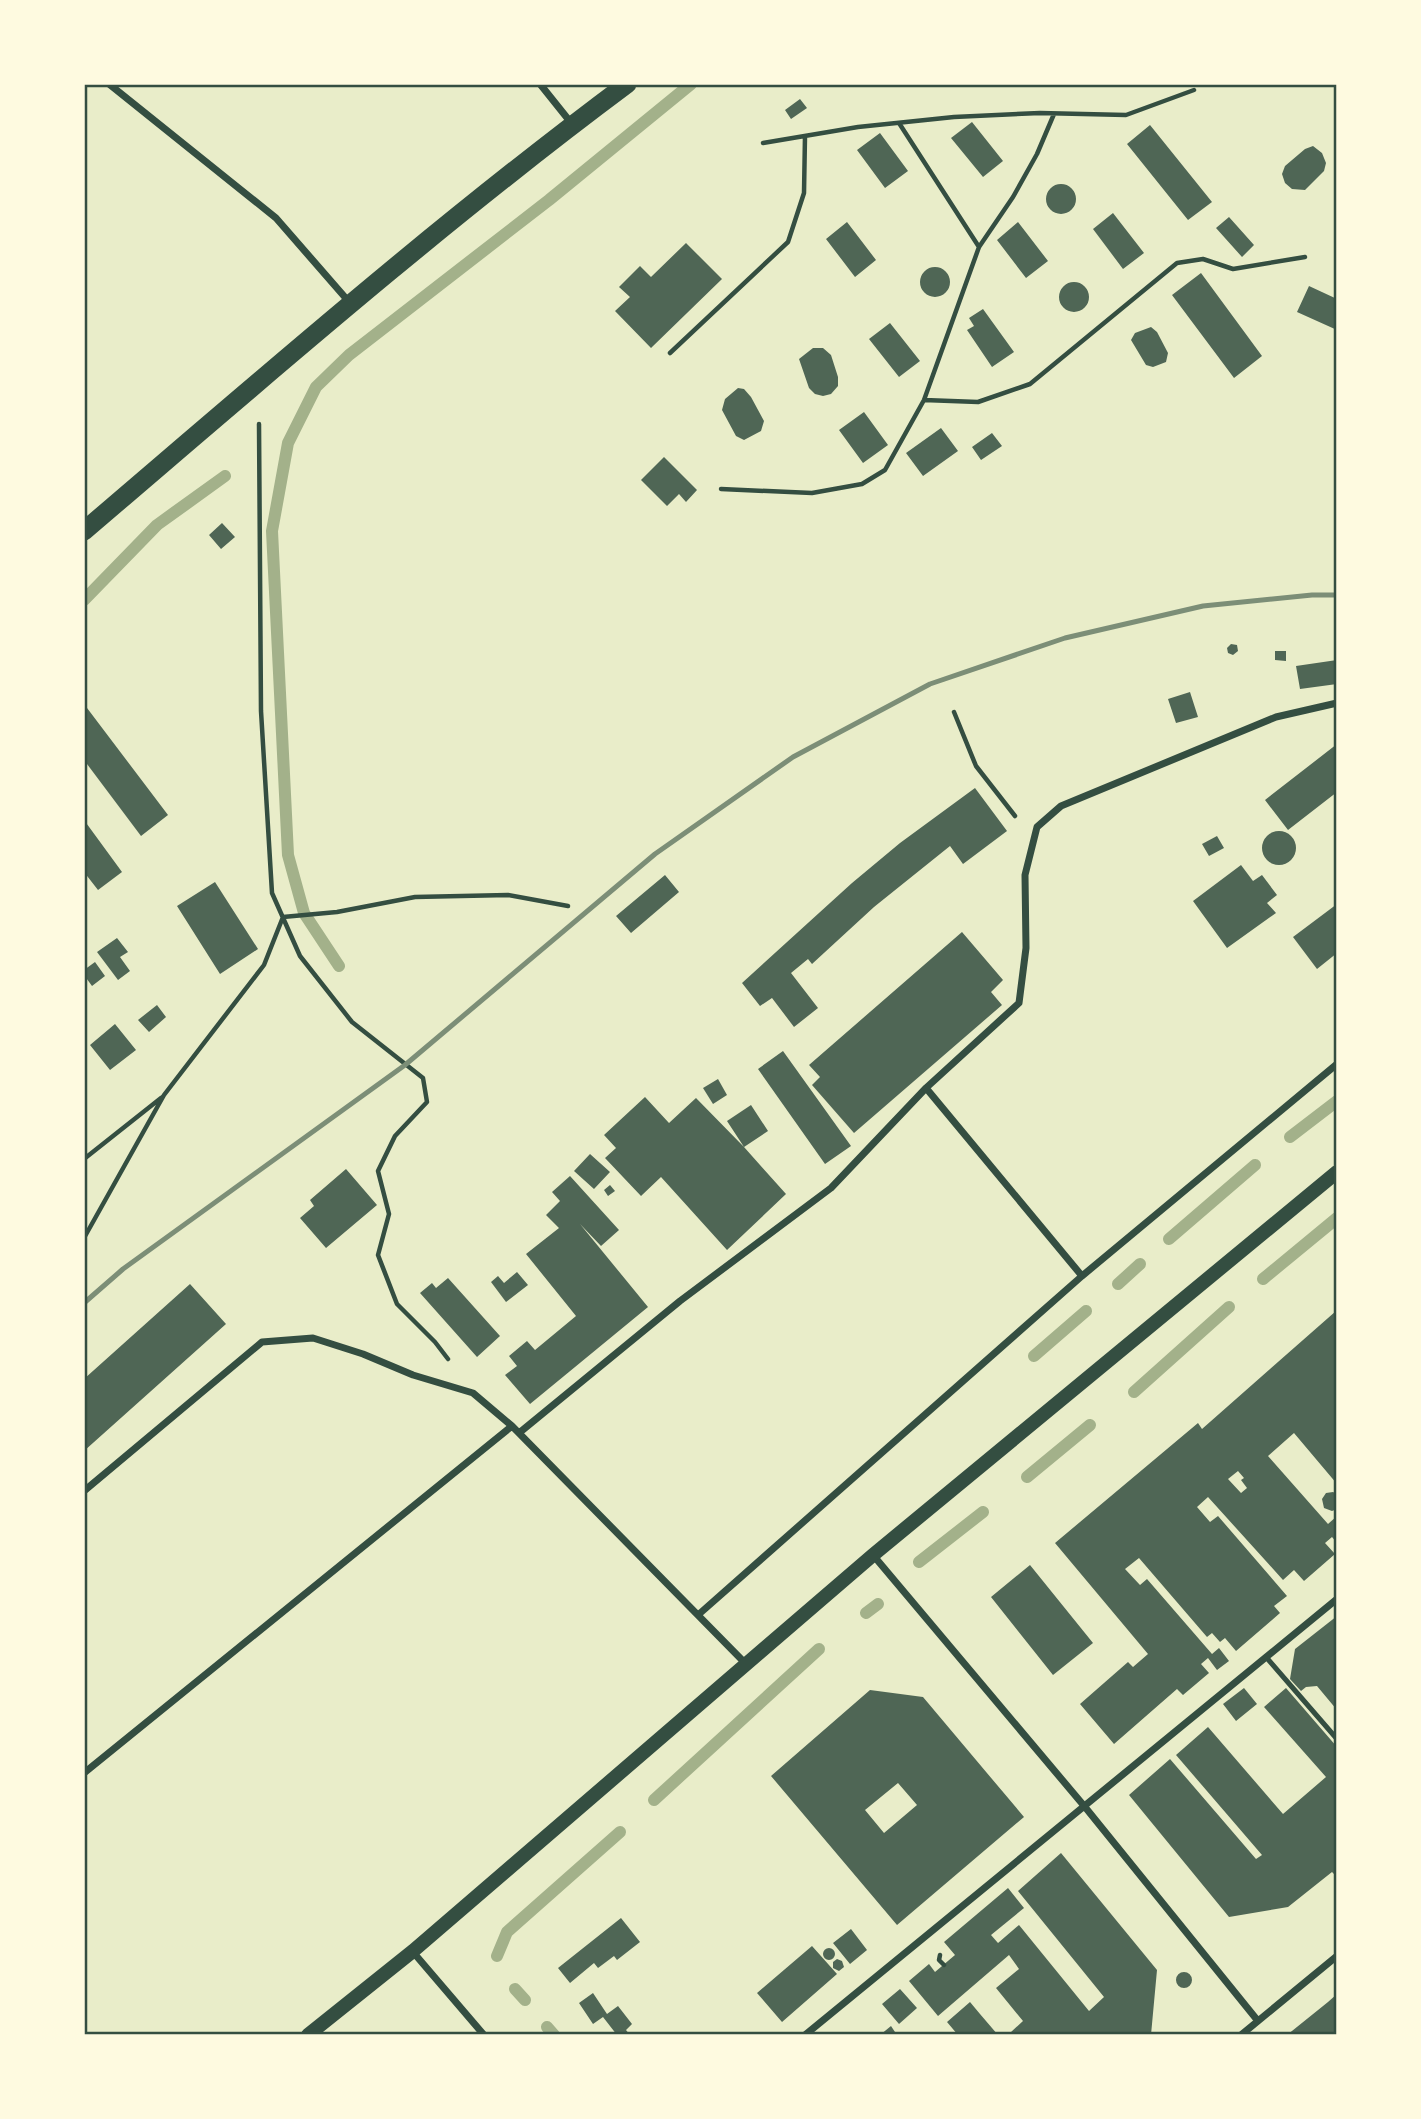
<svg xmlns="http://www.w3.org/2000/svg" width="1421" height="2119" viewBox="0 0 1421 2119" font-family="'Fira Sans',sans-serif">
  <style>
    .lines { fill: none; stroke-linecap: round; stroke-linejoin: round }
    .stream { stroke: #a3b18a; stroke-width: 12 }
    .building { fill: #4f6655; fill-rule: evenodd }
    .path { stroke: #344e41; stroke-width: 4.5 }
    .service { stroke: #344e41; stroke-width: 5 }
    .minor { stroke: #344e41; stroke-width: 7 }
    .secondary { stroke: #344e41; stroke-width: 14 }
    .trunk { stroke: #344e41; stroke-width: 19 }
    .rail { stroke: #7c8e77; stroke-width: 5 }
    .neatline { fill: none; stroke: #344e41; stroke-width: 2.5 }
  </style>
  <rect width="100%" height="100%" fill="#e9edc9"/>
  <g class="lines">
    <!-- stream -->
    <path class="stream" d="M 84,600 L 157,525 L 225,476
      M 339,966 L 304,913 L 288,855 L 272,531 L 288,443 L 316,387 L 349,355 L 549,200 L 691,84
      M 1290,1137 L 1337,1101
      M 1169,1239 L 1255,1165
      M 1263,1279 L 1337,1218
      M 1118,1284 L 1140,1264
      M 1034,1356 L 1086,1311
      M 1134,1392 L 1229,1307
      M 1027,1477 L 1090,1425
      M 919,1562 L 983,1512
      M 866,1613 L 878,1604
      M 654,1800 L 819,1649
      M 497,1956 L 507,1932 L 620,1832
      M 515,1989 L 525,2000
      M 547,2027 L 554,2035"/>
  </g>
  <!-- building -->
  <path class="building" d="M 800,99 L 807,108 L 791,119 L 785,110 Z
    M 972,122 L 1003,161 L 983,177 L 951,138 Z
    M 1150,125 L 1212,202 L 1188,220 L 1127,144 Z
    M 880,133 L 908,171 L 885,188 L 857,150 Z
    M 1313,146 L 1322,153 L 1326,163 L 1324,171 L 1305,190 L 1292,189 L 1285,183 L 1282,174 L 1285,166 L 1305,149 Z
    M1046 199a15 15 0 1 1 30 0a15 15 0 1 1-30 0Z
    M 1113,213 L 1144,253 L 1123,269 L 1093,229 Z
    M 1229,217 L 1254,245 L 1242,257 L 1216,228 Z
    M 847,222 L 876,260 L 855,277 L 826,239 Z
    M 1018,222 L 1048,261 L 1026,278 L 997,240 Z
    M 686,243 L 722,279 L 651,348 L 615,311 L 630,297 L 619,287 L 640,266 L 651,277 Z
    M920 282a15 15 0 1 1 30 0a15 15 0 1 1-30 0Z
    M 1201,273 L 1262,356 L 1234,378 L 1172,295 Z
    M1059 297a15 15 0 1 1 30 0a15 15 0 1 1-30 0Z
    M 1309,286 L 1337,299 L 1337,330 L 1297,312 Z
    M 983,309 L 1014,352 L 992,367 L 967,330 L 974,326 L 969,318 Z
    M 890,323 L 920,361 L 899,377 L 869,339 Z
    M 1151,327 L 1157,332 L 1168,353 L 1166,362 L 1153,367 L 1146,365 L 1131,340 L 1135,333 Z
    M 813,348 L 823,348 L 831,355 L 838,377 L 838,386 L 831,394 L 823,396 L 815,394 L 809,388 L 799,359 Z
    M 738,388 L 744,389 L 751,397 L 764,421 L 761,431 L 744,440 L 736,436 L 722,410 L 725,399 Z
    M 864,412 L 888,445 L 863,463 L 839,430 Z
    M 941,428 L 958,451 L 923,476 L 906,453 Z
    M 992,433 L 1002,446 L 981,460 L 972,447 Z
    M 664,457 L 697,490 L 686,502 L 679,494 L 667,506 L 641,480 Z
    M 222,523 L 235,537 L 221,549 L 209,535 Z
    M 1231,644 L 1237,645 L 1238,651 L 1233,655 L 1228,653 L 1227,648 Z
    M 1275,651 L 1286,651 L 1286,661 L 1275,660 Z
    M 1337,660 L 1337,684 L 1300,689 L 1296,666 Z
    M 1190,692 L 1198,717 L 1176,723 L 1168,699 Z
    M 84,704 L 168,815 L 141,836 L 84,760 Z
    M 1337,744 L 1337,792 L 1288,830 L 1265,800 Z
    M 975,788 L 1007,831 L 963,864 L 950,846 L 874,907 L 812,964 L 808,959 L 791,973 L 818,1008 L 794,1027 L 772,998 L 760,1006 L 742,983 L 852,883 L 900,843 Z
    M 84,820 L 122,872 L 98,890 L 84,872 Z
    M1262 848a17 17 0 1 1 34 0a17 17 0 1 1-34 0Z
    M 1217,836 L 1224,848 L 1209,856 L 1202,844 Z
    M 1241,865 L 1253,881 L 1262,875 L 1277,895 L 1267,903 L 1276,913 L 1227,948 L 1193,901 Z
    M 665,875 L 679,892 L 631,933 L 616,916 Z
    M 215,882 L 258,949 L 220,974 L 177,906 Z
    M 1337,904 L 1337,953 L 1317,969 L 1293,937 Z
    M 962,932 L 1003,980 L 991,992 L 1002,1005 L 854,1133 L 812,1085 L 820,1077 L 809,1065 Z
    M 117,938 L 128,952 L 120,957 L 130,971 L 118,980 L 97,952 Z
    M 95,962 L 105,976 L 92,986 L 84,975 L 84,970 Z
    M 157,1005 L 166,1017 L 149,1032 L 138,1020 Z
    M 115,1024 L 136,1050 L 110,1070 L 90,1045 Z
    M 783,1051 L 851,1146 L 825,1164 L 758,1069 Z
    M 718,1079 L 727,1095 L 713,1104 L 703,1088 Z
    M 645,1097 L 669,1123 L 696,1098 L 744,1147 L 727,1121 L 751,1105 L 768,1131 L 744,1147 L 786,1194 L 727,1250 L 661,1177 L 641,1196 L 605,1158 L 616,1148 L 604,1135 Z
    M 590,1154 L 610,1172 L 594,1189 L 574,1171 Z
    M 346,1169 L 377,1205 L 326,1248 L 300,1218 L 314,1206 L 310,1200 Z
    M 570,1176 L 619,1230 L 601,1246 L 580,1224 L 648,1307 L 530,1404 L 505,1375 L 517,1366 L 509,1356 L 527,1341 L 535,1350 L 576,1316 L 526,1254 L 559,1228 L 546,1215 L 560,1201 L 552,1192 Z
    M 610,1185 L 615,1191 L 608,1196 L 604,1190 Z
    M 517,1272 L 528,1285 L 506,1302 L 491,1282 L 498,1276 L 504,1283 Z
    M 448,1278 L 500,1336 L 477,1357 L 420,1293 L 432,1283 L 436,1288 Z
    M 190,1284 L 226,1324 L 84,1451 L 84,1379 Z
    M 1336,1311 L 1337,1484 L 1294,1433 L 1268,1456 L 1328,1524 L 1337,1516 L 1337,1543 L 1332,1537 L 1325,1543 L 1335,1554 L 1304,1581 L 1294,1570 L 1283,1580 L 1208,1497 L 1197,1507 L 1210,1522 L 1218,1516 L 1287,1596 L 1274,1606 L 1280,1613 L 1236,1651 L 1225,1638 L 1220,1642 L 1212,1633 L 1207,1637 L 1139,1558 L 1125,1569 L 1140,1585 L 1147,1579 L 1212,1654 L 1219,1648 L 1229,1661 L 1217,1670 L 1208,1658 L 1201,1664 L 1209,1673 L 1183,1695 L 1177,1689 L 1114,1744 L 1080,1704 L 1128,1662 L 1133,1667 L 1148,1654 L 1055,1543 L 1198,1423 L 1202,1429 ZM 1238,1471 L 1244,1478 L 1241,1480 L 1247,1488 L 1241,1493 L 1228,1479 Z
    M 1333,1492 L 1337,1494 L 1337,1509 L 1332,1511 L 1324,1508 L 1322,1499 L 1326,1493 Z
    M 1030,1565 L 1093,1643 L 1053,1675 L 991,1597 Z
    M 1337,1616 L 1337,1710 L 1317,1686 L 1306,1687 L 1301,1691 L 1290,1679 L 1295,1649 Z
    M 1244,1688 L 1257,1704 L 1236,1721 L 1223,1704 Z
    M 1286,1688 L 1337,1747 L 1337,1877 L 1332,1872 L 1288,1907 L 1229,1917 L 1129,1795 L 1170,1759 L 1256,1859 L 1262,1855 L 1176,1755 L 1208,1727 L 1283,1814 L 1326,1777 L 1264,1707 Z
    M 870,1690 L 923,1697 L 1024,1817 L 897,1925 L 771,1776 ZM 898,1783 L 917,1805 L 884,1833 L 865,1810 Z
    M 1061,1853 L 1157,1970 L 1151,2035 L 1014,2035 L 1011,2032 L 1023,2021 L 996,1988 L 1019,1969 L 1009,1955 L 938,2016 L 909,1981 L 929,1964 L 935,1972 L 955,1955 L 944,1942 L 1008,1888 L 1024,1908 L 991,1935 L 998,1943 L 1019,1925 L 1089,2011 L 1104,1997 L 1018,1891 Z
    M 621,1918 L 640,1942 L 617,1960 L 614,1956 L 598,1968 L 594,1963 L 570,1983 L 558,1968 Z
    M 851,1929 L 867,1950 L 850,1964 L 833,1943 Z
    M 812,1946 L 837,1974 L 782,2022 L 757,1993 Z
    M823 1954a6 6 0 1 1 12 0a6 6 0 1 1-12 0Z
    M 837,1959 L 842,1961 L 844,1967 L 839,1971 L 833,1968 L 833,1962 Z
    M1176 1980a8 8 0 1 1 16 0a8 8 0 1 1-16 0Z
    M 900,1989 L 917,2008 L 899,2024 L 882,2004 Z
    M 593,1993 L 607,2014 L 618,2006 L 632,2024 L 626,2030 L 630,2035 L 617,2035 L 603,2017 L 593,2024 L 579,2003 Z
    M 1337,1994 L 1337,2035 L 1287,2035 L 1328,2002 Z
    M 970,2002 L 980,2014 L 998,2035 L 958,2035 L 947,2022 Z
    M 891,2026 L 897,2035 L 880,2035 Z"/>
  <g class="lines">
    <!-- path -->
    <path class="path" d="M 899,123 L 979,247
      M 763,143 L 858,127 L 954,117 L 1040,113 L 1126,115 L 1194,90
      M 670,353 L 788,242 L 804,193 L 805,136
      M 924,400 L 978,402 L 1030,384 L 1177,263 L 1203,259 L 1233,269 L 1305,257
      M 259,424 L 261,711 L 272,893 L 300,956 L 352,1022 L 423,1078 L 427,1102 L 395,1136 L 378,1171 L 389,1214 L 378,1255 L 397,1304 L 435,1342 L 448,1359
      M 721,489 L 812,493 L 862,484 L 885,470 L 924,400 L 979,247 L 1013,197 L 1037,154 L 1054,114
      M 954,712 L 976,766 L 1015,816
      M 84,1159 L 161,1098
      M 84,1238 L 164,1095 L 264,965 L 283,917 L 337,912 L 415,897 L 508,895 L 568,906
      M 940,1955 L 939,1960 L 944,1965"/>
    <!-- service -->
    <path class="service" d="M 1266,1657 L 1337,1739"/>
    <!-- minor -->
    <path class="minor" d="M 109,84 L 276,218 L 350,303
      M 540,84 L 572,124
      M 926,1088 L 1082,1276
      M 519,1433 L 680,1301 L 831,1188 L 926,1088 L 1019,1003 L 1026,948 L 1025,875 L 1037,827 L 1061,806 L 1276,717 L 1337,703
      M 84,1491 L 262,1342 L 313,1338 L 363,1354 L 413,1375 L 473,1393 L 512,1426 L 745,1663
      M 873,1555 L 1085,1807 L 1258,2021
      M 698,1615 L 1082,1276 L 1337,1064
      M 84,1773 L 512,1426
      M 413,1952 L 484,2035
      M 805,2035 L 1337,1599
      M 1241,2035 L 1337,1956"/>
    <!-- secondary -->
    <path class="secondary" d="M 308,2035 L 413,1951 L 873,1555 L 1337,1172"/>
    <!-- trunk -->
    <path class="trunk" d="M 84,531 C 262,379 439,224 627,84"/>
    <!-- rail -->
    <path class="rail" d="M 84,1303 L 123,1269 L 405,1065 L 655,854 L 793,757 L 930,684 L 1065,638 L 1203,606 L 1312,595 L 1337,595"/>
  </g>
  <!-- border -->
  <rect width="1421" height="2119" fill="none" stroke="#fefae0" stroke-width="172"/>
  <rect x="86" y="86" width="1249" height="1947" class="neatline"/>
</svg>
